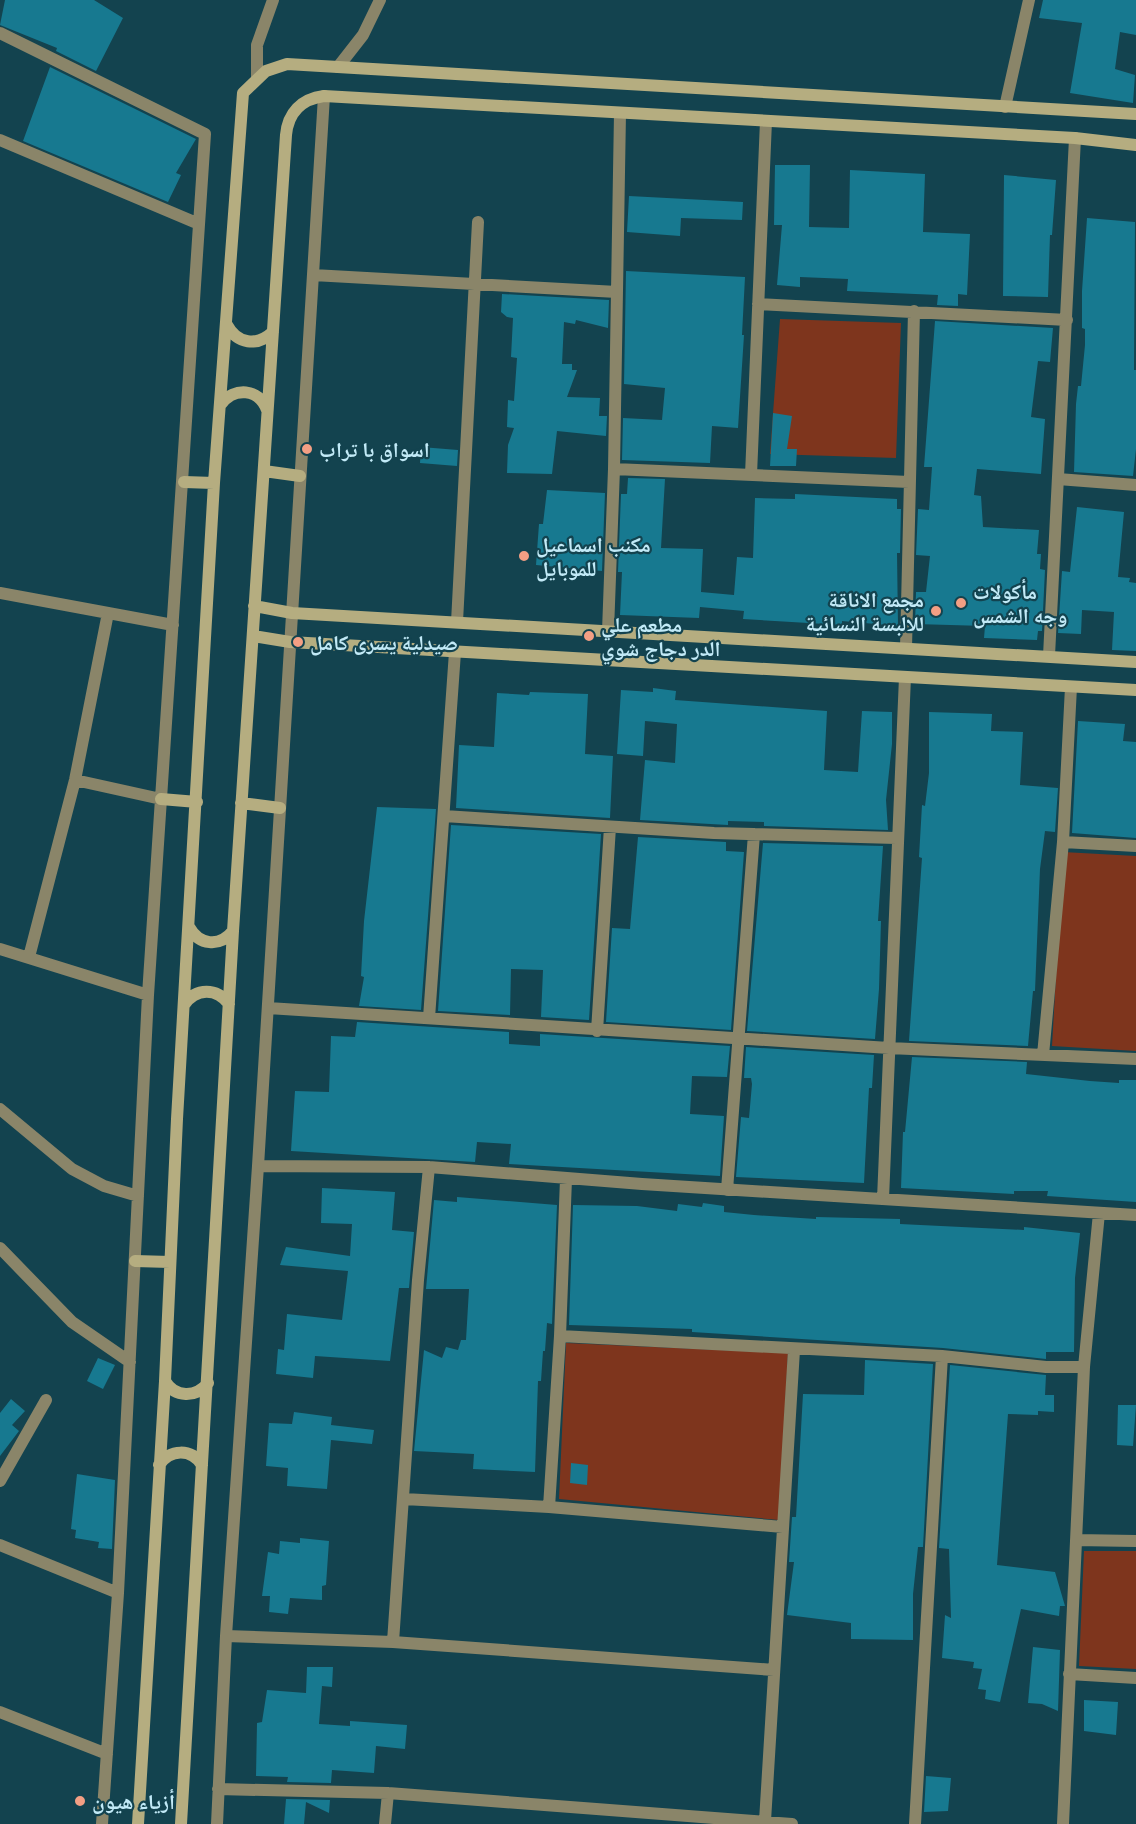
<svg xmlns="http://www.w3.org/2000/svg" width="1136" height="1824" viewBox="0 0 1136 1824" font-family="Ubuntu,'Noto Naskh Arabic',sans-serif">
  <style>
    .green { fill: #7e351d }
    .building { fill: #177990 }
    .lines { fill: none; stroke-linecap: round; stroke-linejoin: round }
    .street { stroke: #8a8569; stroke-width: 12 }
    .secondary { stroke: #b5ad80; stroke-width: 12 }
    .poi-dot { fill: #f39f84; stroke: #13434f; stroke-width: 2 }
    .labels { text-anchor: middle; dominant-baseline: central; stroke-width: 4.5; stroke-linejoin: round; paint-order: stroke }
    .poi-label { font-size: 21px; font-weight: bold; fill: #c2eaf7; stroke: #13434f; text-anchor: start }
  </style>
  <rect width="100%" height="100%" fill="#13434f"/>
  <!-- green -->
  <path class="green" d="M 780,319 L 901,323 L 896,458 L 770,454 Z
    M 1063,852 L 1136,856 L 1136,1051 L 1052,1046 Z
    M 566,1343 L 788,1353 L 779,1520 L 559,1499 Z
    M 1084,1551 L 1136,1551 L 1136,1669 L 1079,1666 Z"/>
  <!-- building -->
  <path class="building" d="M 5,0 L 94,0 L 123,18 L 96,71 L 56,51 L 57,48 L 0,25 Z
    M 1043,0 L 1136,0 L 1136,35 L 1120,32 L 1115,69 L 1135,75 L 1133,103 L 1070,93 L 1082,23 L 1039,18 Z
    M 50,67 L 196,139 L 176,173 L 181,175 L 168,202 L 23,141 Z
    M 775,165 L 810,165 L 809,227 L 849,228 L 850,170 L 925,174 L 923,232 L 970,234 L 967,295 L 958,294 L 958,306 L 937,305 L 938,295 L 847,291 L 848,279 L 800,277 L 800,287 L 777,285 L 782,225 L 774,225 Z
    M 1004,175 L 1056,180 L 1052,235 L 1050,235 L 1048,297 L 1003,296 Z
    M 629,196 L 743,202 L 742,220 L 681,218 L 680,236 L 627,232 Z
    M 1087,218 L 1135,222 L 1134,370 L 1136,370 L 1136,449 L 1133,476 L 1074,472 L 1076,404 L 1078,386 L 1081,386 L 1085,345 L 1085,329 L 1082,328 L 1082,291 Z
    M 626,271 L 745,277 L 742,335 L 744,335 L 738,428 L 712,426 L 710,463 L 622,460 L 623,418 L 662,420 L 665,388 L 624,384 Z
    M 502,294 L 609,300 L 608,328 L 576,320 L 575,324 L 564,322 L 562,364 L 572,364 L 572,370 L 577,370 L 567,397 L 600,398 L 599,416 L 607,416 L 606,436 L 557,431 L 552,474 L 507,473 L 508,445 L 514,428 L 507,427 L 508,400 L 514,401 L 517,358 L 511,357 L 513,318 L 507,317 L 501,312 Z
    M 935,321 L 1053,328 L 1050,362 L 1038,361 L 1031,417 L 1045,419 L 1041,474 L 977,469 L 974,495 L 981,496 L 983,527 L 1039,530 L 1037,554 L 1041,554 L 1040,569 L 1045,570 L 1042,631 L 1038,631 L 1037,640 L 984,638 L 985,626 L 915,624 L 916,592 L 926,592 L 930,556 L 916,555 L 918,509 L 929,510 L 932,467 L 924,467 Z
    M 773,413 L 792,416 L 787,449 L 797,449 L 796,466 L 770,466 Z
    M 421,447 L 458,450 L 457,466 L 420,463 Z
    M 628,478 L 665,479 L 661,548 L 703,549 L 701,592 L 734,595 L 737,557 L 753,558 L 755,498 L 795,499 L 795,494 L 897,499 L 897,509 L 901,509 L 900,553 L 897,553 L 898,626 L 842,621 L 842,625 L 743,619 L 744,611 L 700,607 L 699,618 L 620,615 L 622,572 L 618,572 L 621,494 L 627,494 Z
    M 547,490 L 605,493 L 602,571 L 536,565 L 539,524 L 543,524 Z
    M 1077,507 L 1124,512 L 1118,577 L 1130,578 L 1129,582 L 1136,583 L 1136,651 L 1112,650 L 1114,612 L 1082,610 L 1081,634 L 1058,633 L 1062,571 L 1070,572 Z
    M 653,688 L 676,691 L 675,700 L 827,711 L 824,770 L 858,772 L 862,711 L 892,712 L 892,744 L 886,800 L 888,830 L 764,826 L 764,822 L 728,821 L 728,825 L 640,820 L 645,760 L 675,763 L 677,724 L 645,721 L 643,756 L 617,754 L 621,690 L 653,692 Z
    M 530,692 L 588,694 L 585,754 L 613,756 L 610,818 L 456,808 L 459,745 L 494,747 L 497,693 L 529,695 Z
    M 929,712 L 992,714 L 991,731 L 1023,732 L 1020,785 L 1058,788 L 1055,832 L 1045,831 L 1040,869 L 1035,991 L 1033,991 L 1028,1046 L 909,1041 L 922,858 L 919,857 L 922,805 L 925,806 L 929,773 Z
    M 1078,721 L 1125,724 L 1123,741 L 1136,742 L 1136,838 L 1072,833 Z
    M 377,807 L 436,809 L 421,1010 L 359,1006 L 364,977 L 361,976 L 364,921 Z
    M 451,825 L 601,834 L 589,1020 L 541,1017 L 543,970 L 511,969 L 510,1015 L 438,1011 Z
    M 638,837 L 726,842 L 726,851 L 744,852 L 731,1030 L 606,1022 L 612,928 L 630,929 Z
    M 763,843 L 883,846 L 878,921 L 881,921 L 879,989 L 875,1039 L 747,1031 Z
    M 357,1022 L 509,1032 L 509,1044 L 540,1046 L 540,1034 L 730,1046 L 727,1077 L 692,1076 L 690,1114 L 724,1116 L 720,1176 L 509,1164 L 511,1144 L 477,1142 L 475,1162 L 291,1151 L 295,1091 L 329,1092 L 331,1036 L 355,1037 Z
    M 746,1047 L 874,1055 L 872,1088 L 869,1088 L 864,1183 L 736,1177 L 741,1117 L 749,1118 L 752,1084 L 751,1078 L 744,1078 Z
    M 912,1057 L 1027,1062 L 1026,1074 L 1090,1081 L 1119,1083 L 1119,1080 L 1136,1080 L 1136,1202 L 1047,1196 L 1048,1191 L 1014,1191 L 1014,1194 L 901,1188 L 903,1132 L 905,1132 Z
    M 322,1188 L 395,1192 L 392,1230 L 414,1232 L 409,1288 L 399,1288 L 390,1361 L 315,1356 L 313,1378 L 276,1374 L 278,1349 L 284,1350 L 287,1314 L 342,1320 L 348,1271 L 280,1265 L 286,1247 L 350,1256 L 352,1224 L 321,1223 Z
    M 457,1197 L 557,1205 L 552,1324 L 547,1323 L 545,1351 L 543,1351 L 541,1381 L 538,1381 L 535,1472 L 473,1469 L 474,1454 L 414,1451 L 424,1350 L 442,1358 L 446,1347 L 458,1350 L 461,1340 L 466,1340 L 469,1289 L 426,1289 L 434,1200 L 457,1202 Z
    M 703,1203 L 724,1206 L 724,1212 L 754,1215 L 816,1219 L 816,1217 L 900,1219 L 900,1224 L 1024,1230 L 1024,1227 L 1080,1233 L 1075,1278 L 1074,1352 L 1046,1352 L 1046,1359 L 943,1348 L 692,1332 L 692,1329 L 569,1325 L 573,1205 L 637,1206 L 677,1211 L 678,1204 L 702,1207 Z
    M 98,1358 L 115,1365 L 103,1389 L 87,1381 Z
    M 865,1360 L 933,1364 L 923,1547 L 918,1547 L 913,1594 L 913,1640 L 851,1639 L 851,1623 L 787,1615 L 794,1562 L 789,1562 L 792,1517 L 796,1517 L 803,1394 L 864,1395 Z
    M 950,1365 L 1046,1375 L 1045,1395 L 1054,1395 L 1054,1412 L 1038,1411 L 1038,1415 L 1008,1414 L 997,1565 L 1055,1572 L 1065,1606 L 1060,1606 L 1059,1616 L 1021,1609 L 1000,1702 L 985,1699 L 986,1690 L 978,1689 L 982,1669 L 973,1668 L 974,1662 L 942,1658 L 945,1615 L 951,1618 L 949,1549 L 939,1548 Z
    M 11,1399 L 25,1411 L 12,1425 L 19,1431 L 0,1456 L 0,1413 Z
    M 1118,1405 L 1136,1405 L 1133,1446 L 1117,1445 Z
    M 294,1412 L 332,1417 L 331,1425 L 374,1430 L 372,1444 L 331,1440 L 327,1489 L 287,1486 L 288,1468 L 266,1466 L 269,1423 L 292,1424 Z
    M 571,1463 L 588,1465 L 587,1485 L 570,1483 Z
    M 77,1474 L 115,1480 L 112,1549 L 98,1548 L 99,1542 L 75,1538 L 76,1530 L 71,1529 Z
    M 300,1538 L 329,1541 L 326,1585 L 322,1586 L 322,1600 L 290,1598 L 288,1614 L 269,1612 L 270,1596 L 262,1596 L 268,1552 L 279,1554 L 280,1541 L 300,1543 Z
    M 1033,1647 L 1060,1650 L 1058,1711 L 1042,1704 L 1028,1703 Z
    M 307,1667 L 333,1667 L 332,1687 L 322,1686 L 319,1724 L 350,1726 L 350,1721 L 407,1725 L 405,1749 L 376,1746 L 374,1773 L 332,1770 L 331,1783 L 287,1782 L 288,1777 L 256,1776 L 257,1723 L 262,1722 L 267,1690 L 306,1693 Z
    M 1084,1700 L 1118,1702 L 1116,1735 L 1084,1731 Z
    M 926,1776 L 951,1778 L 948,1811 L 924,1812 Z
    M 286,1799 L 330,1800 L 329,1813 L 306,1802 L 304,1824 L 284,1824 Z"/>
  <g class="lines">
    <!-- street -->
    <path class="street" d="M 0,33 L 205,134 L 148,995 L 118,1593 L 102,1824
      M 338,67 L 363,35 L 380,0
      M 257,77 L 257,45 L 273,0
      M 1005,107 L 1029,0
      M 0,140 L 199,224
      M 313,275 L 617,292
      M 758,304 L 1067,320
      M 614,469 L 909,482
      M 751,475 L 766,121
      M 1058,479 L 1136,485
      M 0,593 L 173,625
      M 457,622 L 478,222
      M 608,631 L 614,469 L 620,113
      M 906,648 L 914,311
      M 1049,656 L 1075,138
      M 75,780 L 161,799
      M 444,816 L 714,833 L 896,838
      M 1063,842 L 1136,846
      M 0,949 L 148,995
      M 29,957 L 75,780 L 108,613
      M 268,1008 L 889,1048 L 1136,1059
      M 429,1018 L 455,652
      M 597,1031 L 610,827
      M 1043,1055 L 1063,842 L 1071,687
      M 0,1109 L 72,1169 L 104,1186 L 138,1196
      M 258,1166 L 429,1167 L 642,1184 L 1136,1215
      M 727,1190 L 754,834
      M 883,1199 L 905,677
      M 0,1248 L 72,1322 L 130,1362
      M 560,1336 L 942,1356 L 1046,1367 L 1084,1367
      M 0,1481 L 46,1400
      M 404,1499 L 549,1507 L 783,1527
      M 549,1507 L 560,1336 L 566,1179
      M 1076,1540 L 1136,1541
      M 0,1545 L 118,1593
      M 226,1636 L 393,1642 L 774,1670
      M 393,1642 L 418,1280 L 429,1167
      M 1069,1674 L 1136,1678
      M 0,1712 L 107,1754
      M 218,1789 L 388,1793 L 792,1824
      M 765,1821 L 794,1350
      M 217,1824 L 226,1636 L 258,1166 L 324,96
      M 385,1824 L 388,1793
      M 915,1824 L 942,1356
      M 1063,1824 L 1084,1367 L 1099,1213"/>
    <!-- secondary -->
    <path class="secondary" d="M 227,325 C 237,344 257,347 273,332
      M 221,404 C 234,387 259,388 267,410
      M 264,471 L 300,476
      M 184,482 L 214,483
      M 254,606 L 292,613 L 1136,662
      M 253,636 L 290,642 L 1136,690
      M 161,799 L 197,802
      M 241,803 L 280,808
      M 189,927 C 199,945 219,948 233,931
      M 184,1005 C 196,987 217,988 229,1004
      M 135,1261 L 170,1262
      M 165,1381 C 175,1398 196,1398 208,1383
      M 159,1465 C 170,1449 191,1448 202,1465
      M 138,1824 L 165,1381 L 177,1119 L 214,483 L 243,93 L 266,71 L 287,64 L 1136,114
      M 181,1824 L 233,931 L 286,135 C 288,113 301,99 324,96 L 1075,138 L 1136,145"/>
  </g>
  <!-- markers -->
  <g class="poi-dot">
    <circle cx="307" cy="449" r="6"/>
    <circle cx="524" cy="556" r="6"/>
    <circle cx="961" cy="603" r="6"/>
    <circle cx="936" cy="611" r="6"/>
    <circle cx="589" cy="636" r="6"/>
    <circle cx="298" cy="642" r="6"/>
    <circle cx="80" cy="1801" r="6"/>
  </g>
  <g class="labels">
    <!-- poi labels -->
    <g class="poi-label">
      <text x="319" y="449">اسواق با تراب</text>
      <text x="536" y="544">مكنب اسماعيل<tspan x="536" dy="24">للموبايل</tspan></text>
      <text x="973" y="591">مأكولات<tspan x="973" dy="24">وجه الشمس</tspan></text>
      <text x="924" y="599" text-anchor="end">مجمع الاناقة<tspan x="924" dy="24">للالبسة النسائية</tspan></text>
      <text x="601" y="624">مطعم علي<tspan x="601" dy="24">الدر دجاج شوي</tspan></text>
      <text x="310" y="642">صيدلية يسرى كامل</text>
      <text x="92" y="1801">أزياء هيون</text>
    </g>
  </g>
</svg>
